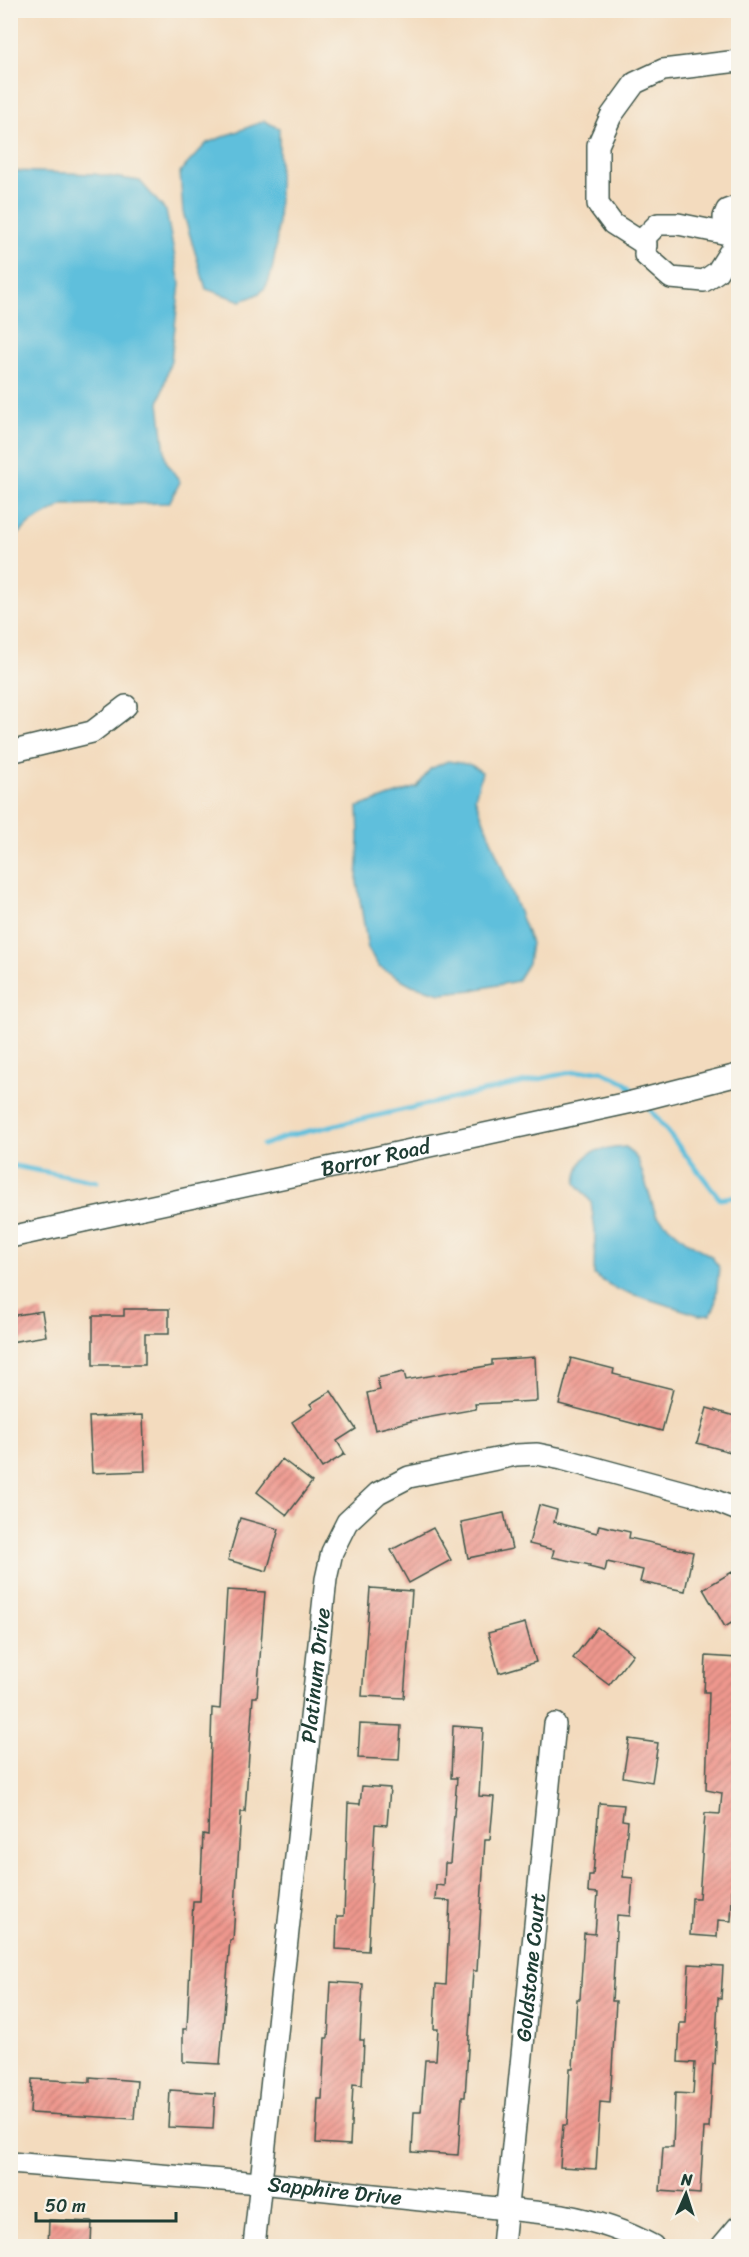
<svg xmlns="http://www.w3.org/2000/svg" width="749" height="2257" viewBox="0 0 749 2257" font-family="Sriracha,sans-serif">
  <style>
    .water { fill: #5ebfdc; stroke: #3e7e88; stroke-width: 1.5 }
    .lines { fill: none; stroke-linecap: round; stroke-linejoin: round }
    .stream { stroke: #5ebfdc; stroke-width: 5 }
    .building { fill: url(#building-hatch) }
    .minor-casing { stroke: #3f5549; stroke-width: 24 }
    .minor { stroke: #fff; stroke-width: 21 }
    .labels { text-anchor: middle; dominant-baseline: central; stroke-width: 4.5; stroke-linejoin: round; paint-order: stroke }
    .street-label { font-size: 21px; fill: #1f3d34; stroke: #f7f3e8 }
  </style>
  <defs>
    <pattern id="building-hatch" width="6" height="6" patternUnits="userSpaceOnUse" patternTransform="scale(1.5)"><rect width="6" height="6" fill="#ef988e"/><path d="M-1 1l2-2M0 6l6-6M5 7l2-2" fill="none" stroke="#c17d75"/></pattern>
  </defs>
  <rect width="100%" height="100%" fill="#f7f3e8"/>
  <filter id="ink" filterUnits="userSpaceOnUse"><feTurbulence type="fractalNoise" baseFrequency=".0167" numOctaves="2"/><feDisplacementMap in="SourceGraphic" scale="12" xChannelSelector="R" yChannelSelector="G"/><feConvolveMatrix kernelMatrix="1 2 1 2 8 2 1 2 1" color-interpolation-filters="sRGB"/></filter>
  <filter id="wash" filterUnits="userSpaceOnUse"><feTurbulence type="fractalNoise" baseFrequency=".008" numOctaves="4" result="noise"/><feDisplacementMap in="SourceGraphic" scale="24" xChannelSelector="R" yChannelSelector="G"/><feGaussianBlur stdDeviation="1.35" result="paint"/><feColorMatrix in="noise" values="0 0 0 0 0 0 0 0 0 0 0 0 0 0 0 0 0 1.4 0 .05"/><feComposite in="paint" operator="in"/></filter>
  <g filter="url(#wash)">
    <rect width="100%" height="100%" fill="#f3dbbe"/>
    <!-- water -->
    <path class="water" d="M 264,121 L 279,128 C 279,158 283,274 262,291 C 257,296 248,298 241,301 L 206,289 L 183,212 L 180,172 L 207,143 Z
      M 11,171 L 94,174 L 140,181 L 166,211 L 180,284 L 171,360 L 159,403 L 166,461 L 180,482 L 169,503 L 63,505 L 29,524 L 11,542 L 10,393 L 14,355 L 10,303 Z
      M 448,761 L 471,765 L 482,772 L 475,798 L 531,943 L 528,963 L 517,981 L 473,990 L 441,993 L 412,985 L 379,967 L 368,949 L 357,882 L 359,838 L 358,807 L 417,787 L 430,769 Z
      M 626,1147 L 638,1160 L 656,1215 L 686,1241 L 711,1256 L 719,1267 L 715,1306 L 710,1314 L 699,1315 L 616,1289 L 594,1275 L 595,1231 L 591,1202 L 576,1183 C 580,1148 596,1150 626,1147 Z"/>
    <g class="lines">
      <!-- stream -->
      <path class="stream" d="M 646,1104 L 720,1199 L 738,1196
        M 263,1145 L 287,1136 L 566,1073 L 600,1070 L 626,1083 L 637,1095
        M 10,1165 L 97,1182"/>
    </g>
    <g id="blocks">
      <!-- building -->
      <path class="building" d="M 124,1309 L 169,1309 L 169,1334 L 145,1334 L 145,1365 L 93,1365 L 93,1316 L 124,1316 Z
        M 42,1311 L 46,1336 L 10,1342 L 10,1316 Z
        M 535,1357 L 537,1401 L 475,1404 L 476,1409 L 415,1420 L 375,1430 L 367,1393 L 380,1390 L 377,1378 L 404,1372 L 406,1380 L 492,1365 L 492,1360 Z
        M 571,1358 L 614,1369 L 613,1374 L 673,1389 L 662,1431 L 559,1404 Z
        M 331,1391 L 356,1429 L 337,1441 L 345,1454 L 322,1468 L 292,1422 L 313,1408 L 310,1404 Z
        M 707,1408 L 738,1417 L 738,1454 L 697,1443 Z
        M 143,1415 L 145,1471 L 92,1473 L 89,1417 Z
        M 282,1459 L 312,1482 L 287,1515 L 257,1492 Z
        M 539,1505 L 557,1510 L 554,1522 L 597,1533 L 599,1525 L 630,1532 L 629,1538 L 693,1552 L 685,1591 L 640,1582 L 643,1570 L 607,1562 L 605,1571 L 589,1567 L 590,1565 L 552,1557 L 554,1550 L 529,1544 Z
        M 504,1513 L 512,1549 L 468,1558 L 461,1522 Z
        M 240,1518 L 279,1529 L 267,1571 L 228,1560 Z
        M 433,1528 L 451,1560 L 409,1583 L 391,1550 Z
        M 732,1572 L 738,1583 L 738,1619 L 725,1627 L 703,1589 Z
        M 370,1588 L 412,1591 L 404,1698 L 362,1696 Z
        M 227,1590 L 265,1592 L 257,1697 L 253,1697 L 245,1812 L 241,1812 L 233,1940 L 230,1940 L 220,2064 L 183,2062 L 183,2029 L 187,2029 L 193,1901 L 200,1901 L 203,1834 L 208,1835 L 212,1708 L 220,1709 Z
        M 525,1623 L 536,1662 L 499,1673 L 488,1633 Z
        M 597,1627 L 633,1654 L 609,1685 L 573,1658 Z
        M 706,1656 L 738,1658 L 738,1817 L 735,1873 L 733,1872 L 731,1921 L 718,1920 L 717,1937 L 690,1935 L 692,1898 L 699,1898 L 705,1813 L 720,1814 L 722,1793 L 706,1790 L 709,1692 L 704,1692 Z
        M 360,1724 L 401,1726 L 399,1760 L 358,1758 Z
        M 453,1726 L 483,1728 L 479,1796 L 494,1797 L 490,1839 L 485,1839 L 477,1971 L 473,1971 L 465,2097 L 462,2097 L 458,2155 L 412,2152 L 414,2112 L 421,2112 L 425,2060 L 436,2060 L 438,2029 L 434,2029 L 436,1984 L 446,1985 L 450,1901 L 435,1900 L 436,1885 L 444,1886 L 445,1863 L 450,1863 L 457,1778 L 451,1778 Z
        M 629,1739 L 658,1743 L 652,1782 L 623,1777 Z
        M 362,1786 L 390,1788 L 387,1825 L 375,1824 L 368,1951 L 336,1949 L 337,1916 L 344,1916 L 348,1803 L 360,1804 Z
        M 599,1803 L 624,1805 L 622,1820 L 628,1821 L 623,1877 L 633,1878 L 630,1916 L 617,1915 L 612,2001 L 616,2001 L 610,2103 L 600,2102 L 596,2169 L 560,2167 L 563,2125 L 567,2125 L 570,2068 L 573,2068 L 577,1999 L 580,1999 L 584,1933 L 595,1934 L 598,1893 L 588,1892 L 589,1875 L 593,1875 Z
        M 689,1964 L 723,1966 L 721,1999 L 718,1998 L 715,2064 L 713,2064 L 709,2128 L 704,2128 L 700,2194 L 660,2191 L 663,2147 L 673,2147 L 675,2093 L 693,2094 L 695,2063 L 678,2062 L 680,2023 L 686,2023 Z
        M 331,1982 L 363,1984 L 360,2040 L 364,2040 L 362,2085 L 353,2084 L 350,2145 L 316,2143 L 318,2099 L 322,2099 L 325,2038 L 328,2038 Z
        M 90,2077 L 137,2081 L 134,2119 L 30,2113 L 32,2079 L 90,2082 Z
        M 170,2090 L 215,2093 L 213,2129 L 168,2127 Z
        M 49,2220 L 92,2222 L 91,2243 L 83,2242 L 83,2247 L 48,2247 Z"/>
    </g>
  </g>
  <g filter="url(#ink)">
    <use href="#blocks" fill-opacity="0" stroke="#3f5549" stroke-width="1.5"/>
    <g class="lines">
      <!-- minor casing -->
      <g class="minor-casing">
        <g id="minor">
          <path d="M 725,233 L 724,217 L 727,210 L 738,206"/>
          <path d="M 738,236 L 678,224 L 658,224 L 646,236 L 645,255 L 671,278 L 704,281 L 717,272 L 738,239"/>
          <path d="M 646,245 L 613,224 L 598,204 L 598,145 L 611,116 L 635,83 L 663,70 L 738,61"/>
          <path d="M 10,752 L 92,732 L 126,706"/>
          <path id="s1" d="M 10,1237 L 632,1102 L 738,1075"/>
          <path id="s2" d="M 10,2163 L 260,2183 L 563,2215 C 596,2221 624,2230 653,2246"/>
          <path id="s3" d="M 254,2246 L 326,1579 L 332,1552 L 347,1522 L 378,1493 L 409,1477 L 516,1455 L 537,1454 L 562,1459 L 713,1500 L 738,1510"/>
          <path id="s4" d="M 503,2246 L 555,1724"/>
          <path d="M 722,2246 L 738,2227"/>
        </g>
      </g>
      <!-- minor -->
      <use href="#minor" class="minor"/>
    </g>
  </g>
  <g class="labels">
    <!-- street labels -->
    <g class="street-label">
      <text stroke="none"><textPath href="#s1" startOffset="374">Borror Road</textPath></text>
      <text stroke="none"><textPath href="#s3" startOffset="574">Platinum Drive</textPath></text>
      <text stroke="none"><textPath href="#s4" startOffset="280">Goldstone Court</textPath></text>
      <text stroke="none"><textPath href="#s2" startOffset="326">Sapphire Drive</textPath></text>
    </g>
  </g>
  <!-- margin -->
  <rect width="749" height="2257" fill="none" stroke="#f7f3e8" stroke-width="36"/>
  <!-- north arrow -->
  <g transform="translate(686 2194) rotate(3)" stroke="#f7f3e8" stroke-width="4.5" paint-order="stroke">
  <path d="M0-4.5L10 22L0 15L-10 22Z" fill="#1f3d34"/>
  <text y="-9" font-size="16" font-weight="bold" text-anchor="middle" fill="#1f3d34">N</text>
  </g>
  <!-- scale -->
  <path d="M36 2212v9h140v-9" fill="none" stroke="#1f3d34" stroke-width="3"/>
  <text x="45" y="2212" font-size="18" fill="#1f3d34" stroke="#f7f3e8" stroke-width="4.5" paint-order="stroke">50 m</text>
</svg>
